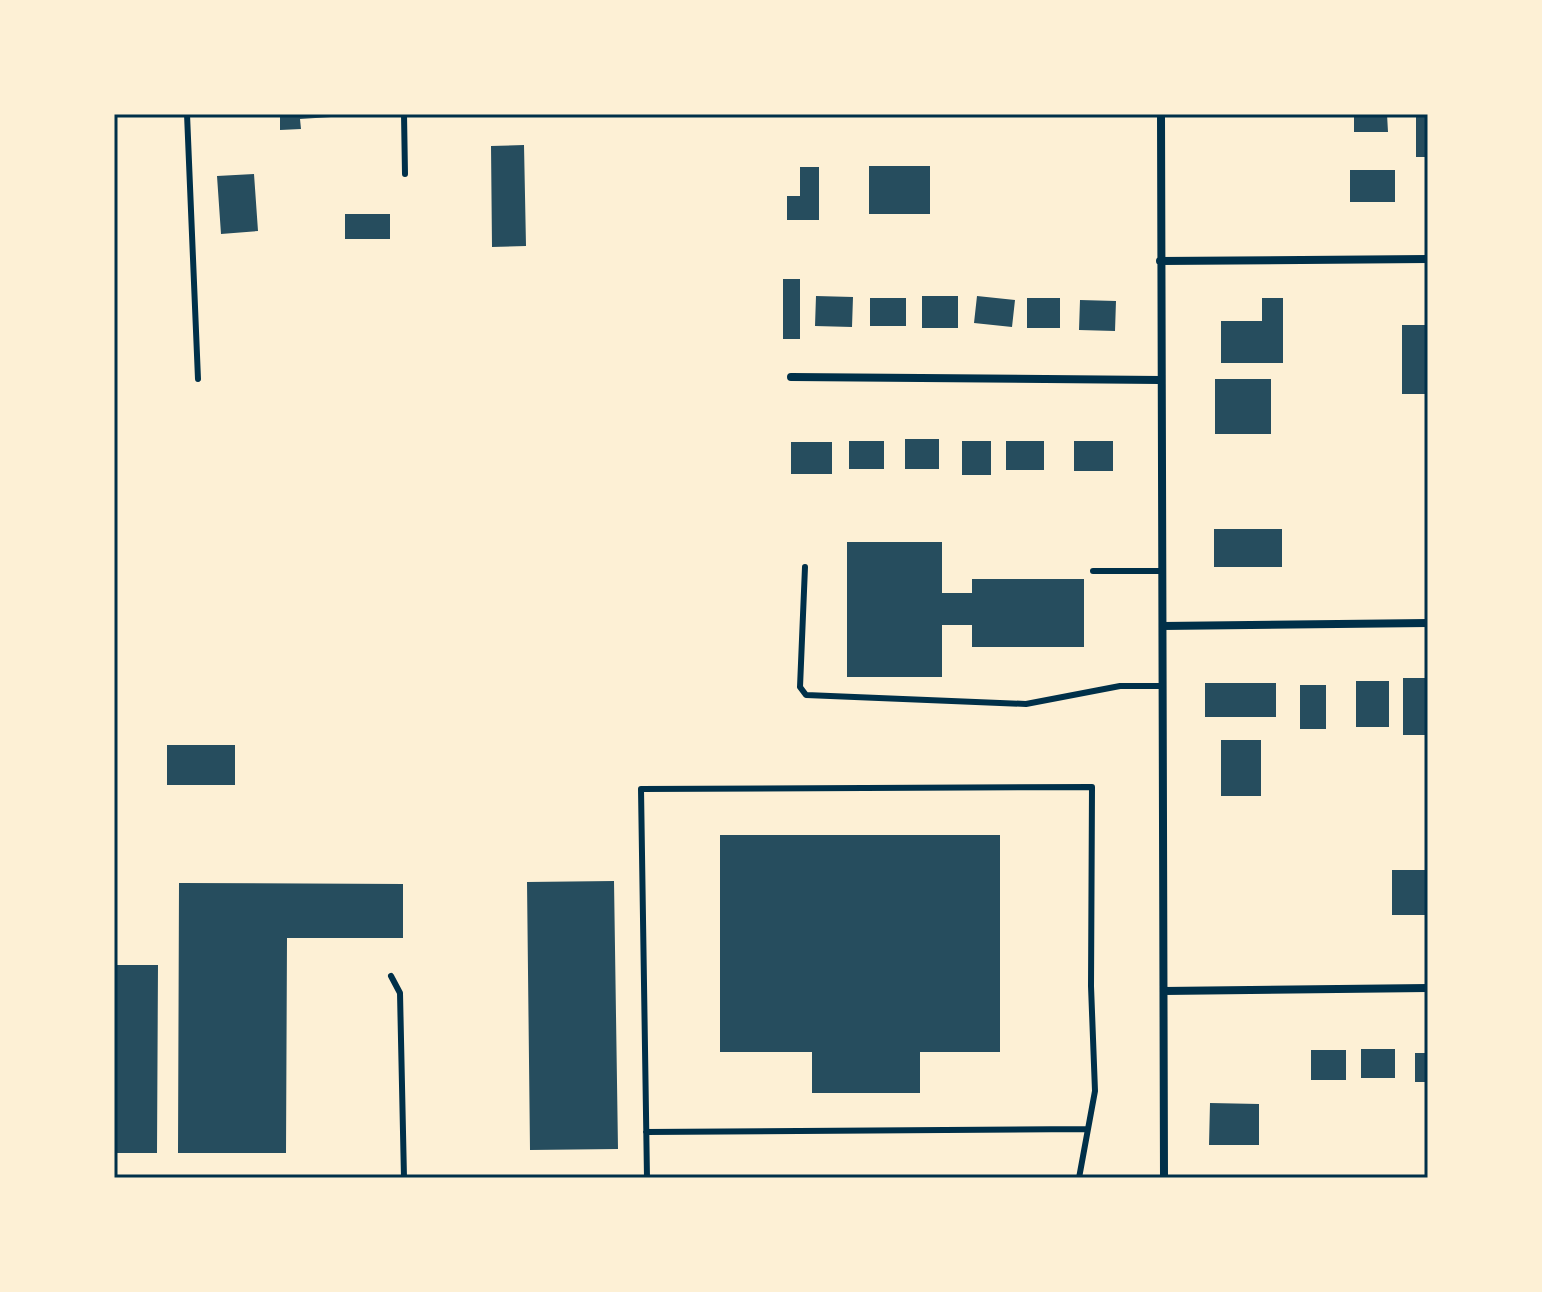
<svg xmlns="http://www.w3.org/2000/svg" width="1542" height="1292" viewBox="0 0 1542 1292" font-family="'Open Sans',sans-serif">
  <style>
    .building { fill: #264d5e }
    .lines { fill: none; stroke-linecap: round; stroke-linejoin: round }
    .service { stroke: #003049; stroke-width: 6 }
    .minor { stroke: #003049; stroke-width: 8 }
    .neatline { fill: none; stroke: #003049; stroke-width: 3 }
  </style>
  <rect width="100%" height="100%" fill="#fdf0d5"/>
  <!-- building -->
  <path class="building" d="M 280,114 L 330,114 L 331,117 L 300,119 L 301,129 L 280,130 Z
    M 1354,114 L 1387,114 L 1388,132 L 1354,132 Z
    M 1416,114 L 1428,114 L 1428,157 L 1416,157 Z
    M 524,145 L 526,246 L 492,247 L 491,146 Z
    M 869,166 L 930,166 L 930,214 L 869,214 Z
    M 800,167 L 819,167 L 819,220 L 787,220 L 787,196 L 800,196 Z
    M 1350,170 L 1395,170 L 1395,202 L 1350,202 Z
    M 254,174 L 258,231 L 221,234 L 217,176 Z
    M 345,214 L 390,214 L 390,239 L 345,239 Z
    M 783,279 L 800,279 L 800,339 L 783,339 Z
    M 816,296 L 853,297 L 852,327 L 815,326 Z
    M 922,296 L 958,296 L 958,328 L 922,328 Z
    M 977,296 L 1015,300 L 1012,327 L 974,323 Z
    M 870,298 L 906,298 L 906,326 L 870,326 Z
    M 1027,298 L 1060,298 L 1060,328 L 1027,328 Z
    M 1262,298 L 1283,298 L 1283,363 L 1221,363 L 1221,321 L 1262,321 Z
    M 1080,300 L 1116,301 L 1115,331 L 1079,330 Z
    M 1402,325 L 1428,325 L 1428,394 L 1402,394 Z
    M 1215,379 L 1271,379 L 1271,434 L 1215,434 Z
    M 905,439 L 939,439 L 939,469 L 905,469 Z
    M 849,441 L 884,441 L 884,469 L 849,469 Z
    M 962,441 L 991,441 L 991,475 L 962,475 Z
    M 1006,441 L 1044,441 L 1044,470 L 1006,470 Z
    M 1074,441 L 1113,441 L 1113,471 L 1074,471 Z
    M 791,442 L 832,442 L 832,474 L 791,474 Z
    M 1214,529 L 1282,529 L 1282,567 L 1214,567 Z
    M 847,542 L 942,542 L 942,593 L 972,593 L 972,579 L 1084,579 L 1084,647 L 972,647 L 972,625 L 942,625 L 942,677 L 847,677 Z
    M 1403,678 L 1428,678 L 1428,735 L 1403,735 Z
    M 1356,681 L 1389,681 L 1389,727 L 1356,727 Z
    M 1205,683 L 1276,683 L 1276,717 L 1205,717 Z
    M 1300,685 L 1326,685 L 1326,729 L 1300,729 Z
    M 1221,740 L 1261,740 L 1261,796 L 1221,796 Z
    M 167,745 L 235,745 L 235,785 L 167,785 Z
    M 720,835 L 1000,835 L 1000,1052 L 920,1052 L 920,1093 L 812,1093 L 812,1052 L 720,1052 Z
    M 1392,870 L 1428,870 L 1428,915 L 1392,915 Z
    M 614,881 L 618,1149 L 530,1150 L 527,882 Z
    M 179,883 L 403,884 L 403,938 L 287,938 L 286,1153 L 178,1153 Z
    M 114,965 L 158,965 L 157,1153 L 114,1153 Z
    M 1361,1049 L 1395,1049 L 1395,1078 L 1361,1078 Z
    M 1311,1050 L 1346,1050 L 1346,1080 L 1311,1080 Z
    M 1415,1053 L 1428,1053 L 1428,1082 L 1415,1082 Z
    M 1210,1103 L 1259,1104 L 1259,1145 L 1209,1145 Z"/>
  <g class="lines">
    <!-- service -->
    <path class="service" d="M 187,114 L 198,379
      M 404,114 L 405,174
      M 805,567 L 800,687 L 806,695 L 1026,704 L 1120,686 L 1163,686
      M 1093,571 L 1162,571
      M 391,976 L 400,993 L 404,1178
      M 646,1132 L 1087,1129
      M 647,1178 L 641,789 L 1092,787 L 1091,986 L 1095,1091 L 1079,1178"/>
    <!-- minor -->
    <path class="minor" d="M 1161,114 L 1164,1178
      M 1160,261 L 1428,259
      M 791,377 L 1160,380
      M 1163,626 L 1428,623
      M 1164,991 L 1428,988"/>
  </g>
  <!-- border -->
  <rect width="1542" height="1292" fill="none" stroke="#fdf0d5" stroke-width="232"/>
  <rect x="116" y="116" width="1310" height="1060" class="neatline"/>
</svg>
